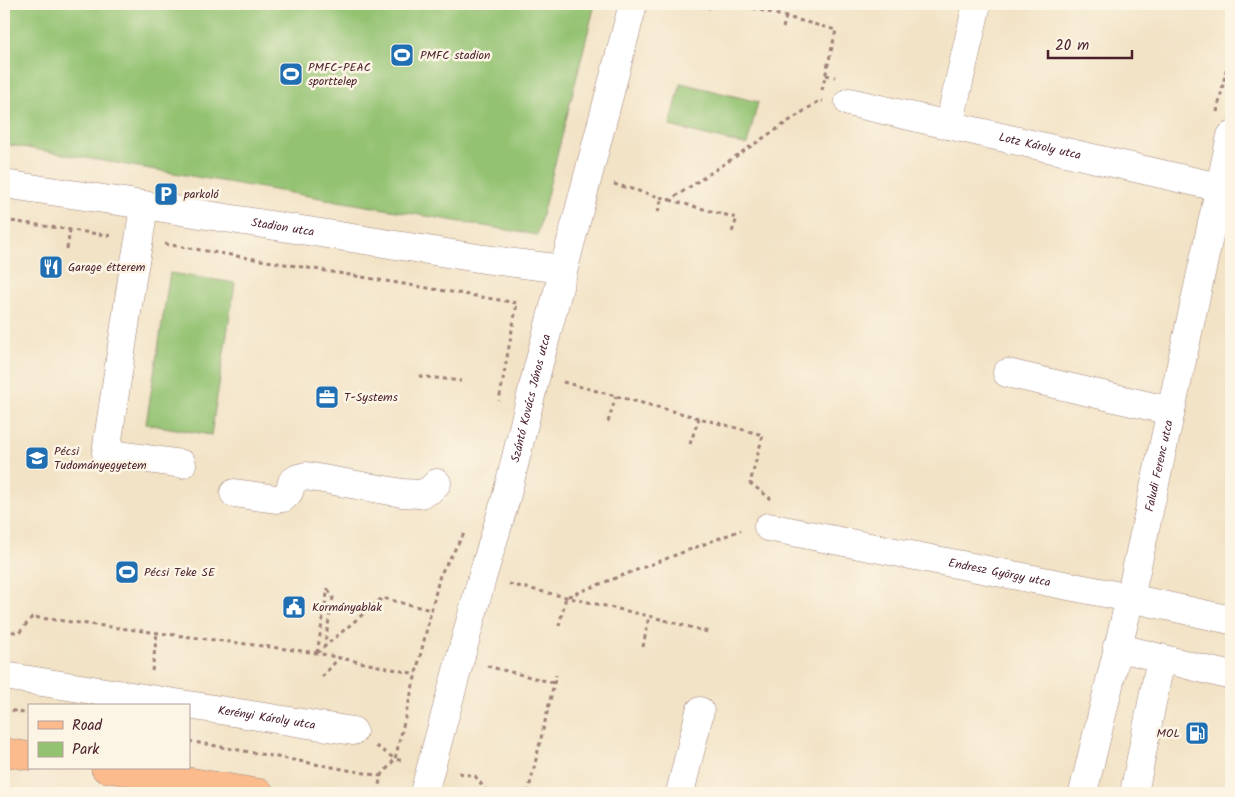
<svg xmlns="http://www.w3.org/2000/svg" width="1235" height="797" viewBox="0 0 1235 797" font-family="Kalam,sans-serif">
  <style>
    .green { fill: #93c271; stroke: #6e704e }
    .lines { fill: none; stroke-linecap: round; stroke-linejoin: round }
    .minor-casing { stroke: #9e8178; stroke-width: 29 }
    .major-casing { stroke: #9e8178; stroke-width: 29 }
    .path { stroke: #9e8178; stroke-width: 3; stroke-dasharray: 4 4; stroke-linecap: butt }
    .minor { stroke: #fff; stroke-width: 28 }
    .major { stroke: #fbbb8c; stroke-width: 28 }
    .labels { text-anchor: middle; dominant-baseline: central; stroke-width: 5; stroke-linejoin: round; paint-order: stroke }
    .poi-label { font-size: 12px; fill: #4a1f2b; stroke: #fcf5e5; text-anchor: start }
    .street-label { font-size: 12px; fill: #4a1f2b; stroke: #fcf5e5 }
  </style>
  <rect width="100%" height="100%" fill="#fcf5e5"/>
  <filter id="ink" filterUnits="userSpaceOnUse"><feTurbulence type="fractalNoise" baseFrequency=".02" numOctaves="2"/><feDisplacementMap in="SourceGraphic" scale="10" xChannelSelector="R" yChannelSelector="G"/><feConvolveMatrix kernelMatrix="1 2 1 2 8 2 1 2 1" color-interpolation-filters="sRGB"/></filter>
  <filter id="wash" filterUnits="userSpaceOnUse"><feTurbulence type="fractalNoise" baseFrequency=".0096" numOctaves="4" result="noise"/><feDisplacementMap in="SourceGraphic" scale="20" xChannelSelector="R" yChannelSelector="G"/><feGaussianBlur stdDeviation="1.12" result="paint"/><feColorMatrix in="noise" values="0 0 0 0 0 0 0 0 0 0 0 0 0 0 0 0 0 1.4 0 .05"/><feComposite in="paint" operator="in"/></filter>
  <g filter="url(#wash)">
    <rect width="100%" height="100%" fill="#f2e3c6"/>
    <!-- green -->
    <path class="green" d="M 4,4 L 595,4 L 537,235 L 4,144 Z
      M 681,83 L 758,102 L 747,145 L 670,126 Z
      M 170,273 L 235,283 L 211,435 L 146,424 Z"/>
  </g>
  <g filter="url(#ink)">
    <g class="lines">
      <!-- minor casing -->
      <g class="minor-casing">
        <g id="minor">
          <path id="s1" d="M 849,102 L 1231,190"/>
          <path d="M 949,125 L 977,4"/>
          <path id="s2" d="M 4,184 L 144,205 L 484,259 L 563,269"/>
          <path d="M 144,205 L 139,240 L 133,272 L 106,453 L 182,464"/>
          <path d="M 1007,373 L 1171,411"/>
          <path d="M 234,493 L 276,499 L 283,498 L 289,492 L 292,482 L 298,478 L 306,476 L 402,493 L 421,494 L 430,490 L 437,483"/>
          <path id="s3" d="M 768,527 L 1130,598 L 1231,620"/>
          <path d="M 1117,647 L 1231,676"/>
          <path id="s4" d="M 4,676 L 353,731"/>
          <path id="s5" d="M 424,793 L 482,578 L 506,498 L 536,375 L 633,4"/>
          <path d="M 680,793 L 700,711"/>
          <path id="s6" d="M 1083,793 L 1130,598 L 1231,136"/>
          <path d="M 1134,793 L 1161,658"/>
        </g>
      </g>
      <!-- major casing -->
      <g class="major-casing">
        <path id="major" d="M 4,752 L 29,756
          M 105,768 L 260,793"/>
      </g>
      <!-- path -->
      <path class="path" d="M 737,4 L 836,30 L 822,90
        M 708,9 L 710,4
        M 783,28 L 786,17
        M 826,75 L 835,77
        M 1217,112 L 1231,48
        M 614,184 L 670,200 L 819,101 L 823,101
        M 670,200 L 737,218 L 732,232
        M 658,212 L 662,197
        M 4,220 L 112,236
        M 165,244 L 517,303 L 499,401
        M 67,249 L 70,230
        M 419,376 L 461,381
        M 563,382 L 763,435 L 750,483 L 771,499
        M 608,422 L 616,396
        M 690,444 L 699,418
        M 509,584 L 649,616 L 708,632
        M 559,626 L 566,597 L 741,530
        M 4,630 L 19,633 L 32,617 L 317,653 L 416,674
        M 643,647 L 649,616
        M 324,648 L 333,597 L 328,589
        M 317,653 L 382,598 L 431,610
        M 317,653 L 328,588
        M 487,666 L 554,683
        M 152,671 L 157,633
        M 322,677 L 339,658
        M 4,709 L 29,714
        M 189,741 L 381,776 L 377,793
        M 376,746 L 395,759 L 440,575 L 465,532
        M 459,773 L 475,776 L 488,793
        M 381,776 L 395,759 L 404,761
        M 528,793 L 556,675"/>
      <!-- minor -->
      <use href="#minor" class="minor"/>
      <!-- major -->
      <use href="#major" class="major"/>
    </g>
  </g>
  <!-- icons -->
  <defs>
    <g id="stadium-square" transform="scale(1.25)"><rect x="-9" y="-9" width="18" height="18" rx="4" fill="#1f6fb2" stroke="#fcf5e5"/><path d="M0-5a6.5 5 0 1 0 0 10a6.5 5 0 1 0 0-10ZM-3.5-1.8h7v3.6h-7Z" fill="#fff"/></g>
    <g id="parking-square" transform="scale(1.25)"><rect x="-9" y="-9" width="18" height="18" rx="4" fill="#1f6fb2" stroke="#fcf5e5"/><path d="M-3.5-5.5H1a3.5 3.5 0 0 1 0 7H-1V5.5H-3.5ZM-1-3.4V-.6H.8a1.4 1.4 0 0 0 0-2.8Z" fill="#fff"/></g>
    <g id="restaurant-square" transform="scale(1.25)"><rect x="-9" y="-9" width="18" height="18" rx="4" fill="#1f6fb2" stroke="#fcf5e5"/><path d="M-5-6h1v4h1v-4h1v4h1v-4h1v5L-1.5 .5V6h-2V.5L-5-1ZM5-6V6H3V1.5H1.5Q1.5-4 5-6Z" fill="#fff"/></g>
    <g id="office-square" transform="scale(1.25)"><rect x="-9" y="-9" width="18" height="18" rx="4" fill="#1f6fb2" stroke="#fcf5e5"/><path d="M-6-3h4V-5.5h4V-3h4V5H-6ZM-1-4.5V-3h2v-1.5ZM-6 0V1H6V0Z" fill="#fff"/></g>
    <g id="university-square" transform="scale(1.25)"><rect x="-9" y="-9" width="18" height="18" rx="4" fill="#1f6fb2" stroke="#fcf5e5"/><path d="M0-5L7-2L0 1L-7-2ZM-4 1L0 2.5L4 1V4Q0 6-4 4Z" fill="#fff"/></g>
    <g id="civic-square" transform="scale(1.25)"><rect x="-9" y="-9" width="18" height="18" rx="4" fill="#1f6fb2" stroke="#fcf5e5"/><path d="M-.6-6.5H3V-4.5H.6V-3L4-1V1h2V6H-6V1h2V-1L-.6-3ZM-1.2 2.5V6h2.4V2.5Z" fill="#fff"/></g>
    <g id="fuel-square" transform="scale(1.25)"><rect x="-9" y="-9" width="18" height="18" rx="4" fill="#1f6fb2" stroke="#fcf5e5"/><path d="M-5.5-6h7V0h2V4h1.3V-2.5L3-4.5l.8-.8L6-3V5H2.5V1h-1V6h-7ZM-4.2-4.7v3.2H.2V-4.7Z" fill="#fff"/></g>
  </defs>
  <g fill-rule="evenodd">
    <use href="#stadium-square" x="402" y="55"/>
    <use href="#stadium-square" x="291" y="74"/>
    <use href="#parking-square" x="166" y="194"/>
    <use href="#restaurant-square" x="51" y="267"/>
    <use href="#office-square" x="327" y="397"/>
    <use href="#university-square" x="37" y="458"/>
    <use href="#stadium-square" x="127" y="572"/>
    <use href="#civic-square" x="294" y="607"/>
    <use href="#fuel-square" x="1197" y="733"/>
  </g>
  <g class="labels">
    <!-- poi labels -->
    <g class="poi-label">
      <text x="420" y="55">PMFC stadion</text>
      <text x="308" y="67">PMFC-PEAC<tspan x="308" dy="14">sporttelep</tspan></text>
      <text x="184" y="194">parkoló</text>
      <text x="68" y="267">Garage étterem</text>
      <text x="344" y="397">T-Systems</text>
      <text x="54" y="451">Pécsi<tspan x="54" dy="14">Tudományegyetem</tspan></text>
      <text x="144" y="572">Pécsi Teke SE</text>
      <text x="312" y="607">Kormányablak</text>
      <text x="1180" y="733" text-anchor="end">MOL</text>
    </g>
    <!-- street labels -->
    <g class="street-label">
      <text stroke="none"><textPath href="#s1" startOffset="196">Lotz Károly utca</textPath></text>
      <text stroke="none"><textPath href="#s2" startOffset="282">Stadion utca</textPath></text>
      <text stroke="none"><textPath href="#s5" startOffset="409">Szántó Kovács János utca</textPath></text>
      <text stroke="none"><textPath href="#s6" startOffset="336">Faludi Ferenc utca</textPath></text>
      <text stroke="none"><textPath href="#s3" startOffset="236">Endresz György utca</textPath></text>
      <text stroke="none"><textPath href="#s4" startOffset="266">Kerényi Károly utca</textPath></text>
    </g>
  </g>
  <!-- margin -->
  <rect width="1235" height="797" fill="none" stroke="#fcf5e5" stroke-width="20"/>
  <!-- legend -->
  <rect x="28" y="704" width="162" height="65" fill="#fcf5e5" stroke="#b59f9b"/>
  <rect x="38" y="721" width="25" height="8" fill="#fbbb8c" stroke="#b59f9b"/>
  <text x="72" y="730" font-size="15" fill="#4a1f2b">Road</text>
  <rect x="38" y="742" width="25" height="15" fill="#93c271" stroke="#b59f9b"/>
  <text x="72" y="754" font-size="15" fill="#4a1f2b">Park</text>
  <!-- scale -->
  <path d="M1048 50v8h84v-8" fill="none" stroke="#4a1f2b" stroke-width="2.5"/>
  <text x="1055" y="50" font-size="15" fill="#4a1f2b" stroke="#fcf5e5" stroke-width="4" paint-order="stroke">20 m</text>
</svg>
